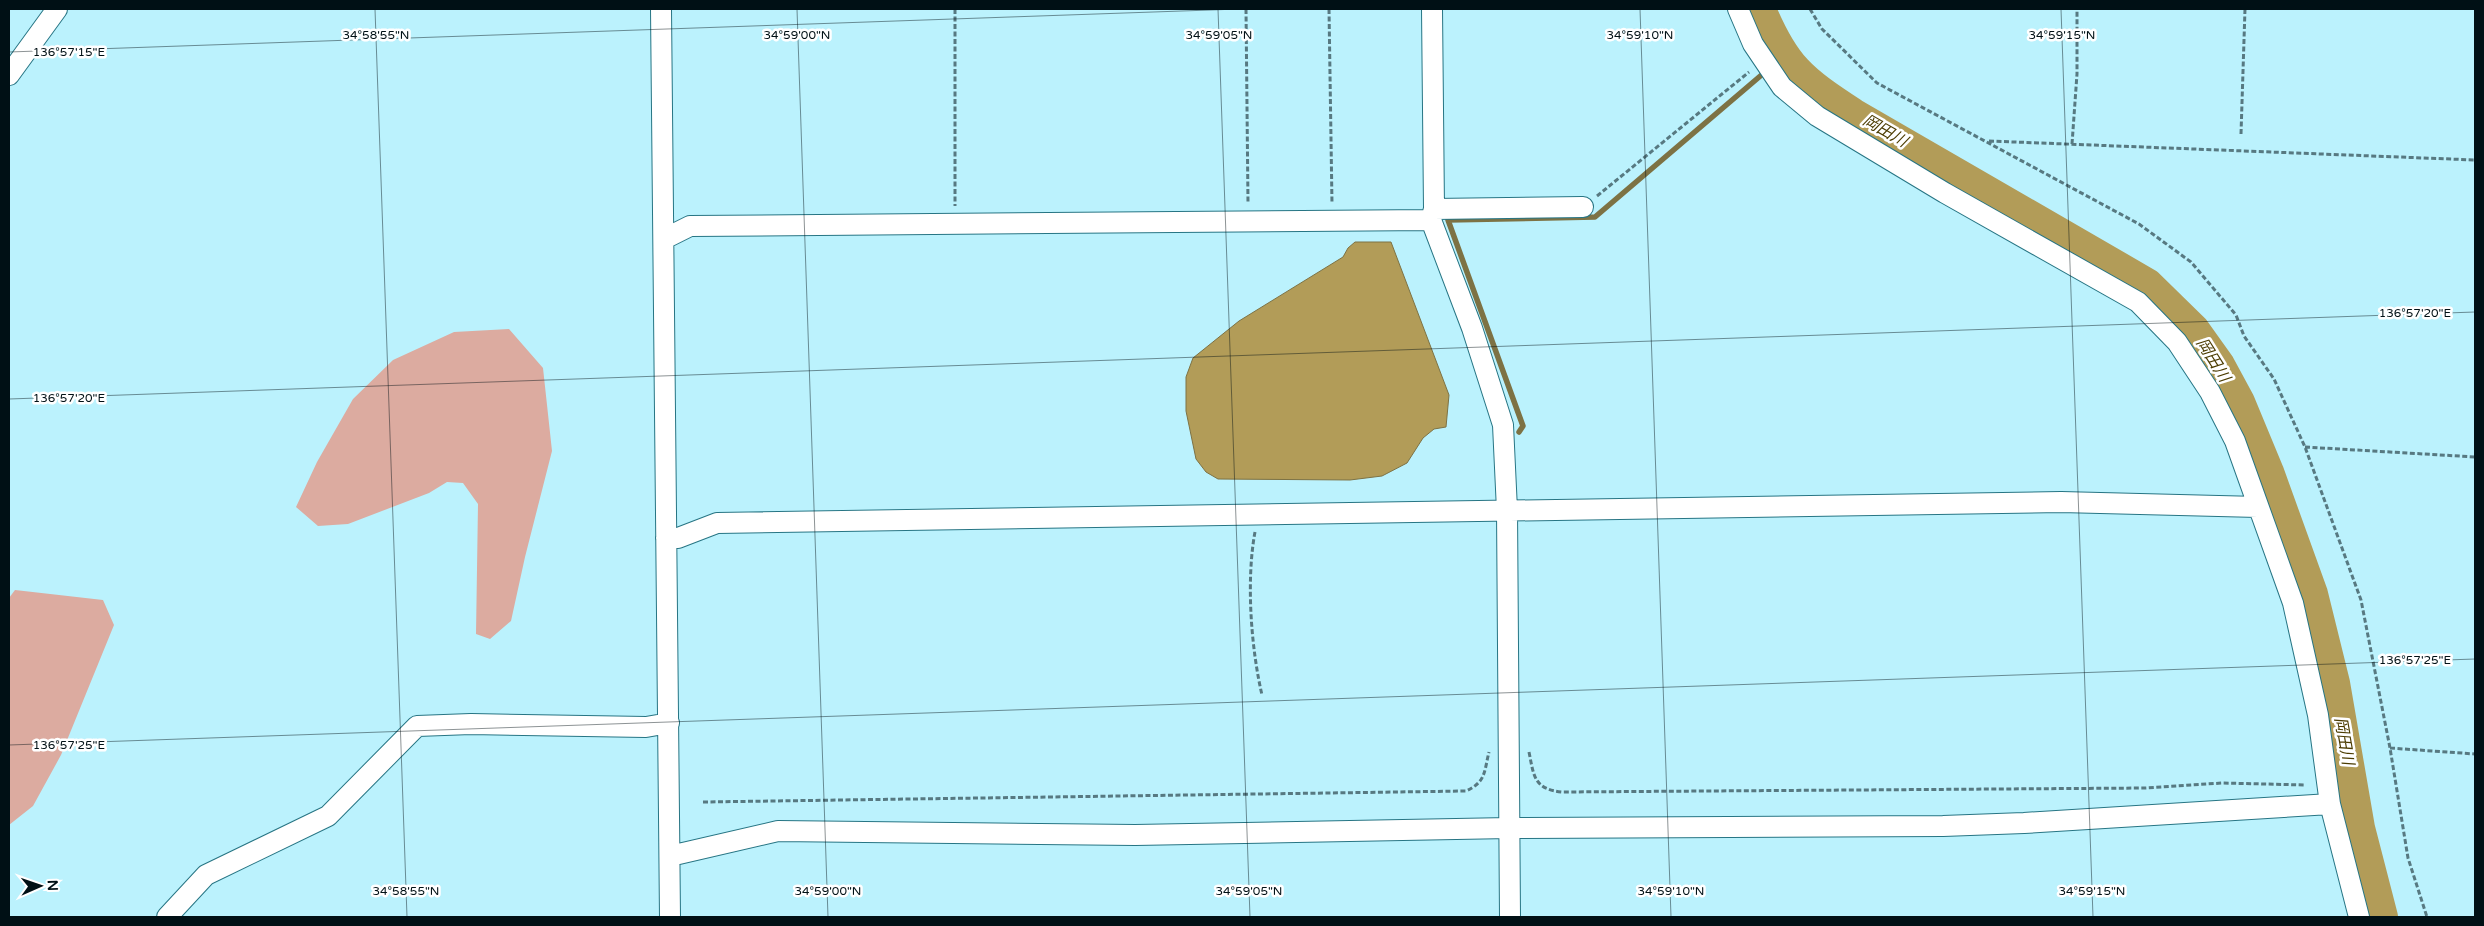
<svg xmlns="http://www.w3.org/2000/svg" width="2484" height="926" viewBox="0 0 2484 926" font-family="'Varela Round','Noto Sans JP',sans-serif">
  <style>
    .green { fill: #dcaba0 }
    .water { fill: #b29c58; stroke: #7d7244 }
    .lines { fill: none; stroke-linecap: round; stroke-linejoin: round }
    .stream { stroke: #7d7244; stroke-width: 5.5 }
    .river { stroke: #b29c58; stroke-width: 32 }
    .minor-casing { stroke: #277584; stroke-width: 22 }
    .path { stroke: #577981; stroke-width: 3; stroke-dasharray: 5 2.5; stroke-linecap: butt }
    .minor { stroke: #fff; stroke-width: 20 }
    .ticks { fill: none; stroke: #001015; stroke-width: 1; stroke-opacity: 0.45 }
    .labels { text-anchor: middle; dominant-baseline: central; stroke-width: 5; stroke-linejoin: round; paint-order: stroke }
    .water-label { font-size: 16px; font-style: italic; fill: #4b3b01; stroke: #fff }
    .ticks-label { font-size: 12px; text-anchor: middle; fill: #001015; stroke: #fff; stroke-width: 5; stroke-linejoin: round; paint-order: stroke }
  </style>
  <rect width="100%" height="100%" fill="#bbf2fd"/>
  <!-- green -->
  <path class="green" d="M 509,329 L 543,368 L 552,451 L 525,557 L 511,621 L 490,639 L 476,634 L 478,504 L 463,483 L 447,482 L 429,493 L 348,524 L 318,526 L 296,507 L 317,462 L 353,399 L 393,360 L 454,332 Z
    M 15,590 L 103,600 L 114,625 L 61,755 L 33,806 L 9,825 L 9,598 Z"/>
  <!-- water -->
  <path class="water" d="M 1355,242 L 1391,242 L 1449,395 L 1446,427 L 1434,429 L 1423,438 L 1407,463 L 1382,476 L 1350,480 L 1218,479 L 1206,472 L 1196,459 L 1186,411 L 1186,377 L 1193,358 L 1239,321 L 1343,257 L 1348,248 Z"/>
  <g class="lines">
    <!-- stream -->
    <path class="stream" d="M 1519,432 L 1523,426 L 1448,220 L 1595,217 L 1765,72 L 1785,58"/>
    <!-- river -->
    <path class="river" d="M 1760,9 C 1784,67 1801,80 1853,114 L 2147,284 L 2194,330 L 2219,365 L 2239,402 L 2268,472 L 2312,594 L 2334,683 L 2359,828 L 2382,917"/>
    <!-- minor casing -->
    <g class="minor-casing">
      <path id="minor" d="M 661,9 L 670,917
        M 1432,9 L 1434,209 L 1431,220 L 1472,328 L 1503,425 L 1507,510 L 1510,917
        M 1738,9 L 1753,44 L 1782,87 L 1817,116 L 1945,193 L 2138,302 L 2177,342 L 2210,392 L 2235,441 L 2293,603 L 2318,715 L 2330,804 L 2359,917
        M 9,75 L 57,9
        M 1434,209 L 1583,207
        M 664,239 L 690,226 L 1431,220
        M 666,538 L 678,538 L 717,523 L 2061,502 L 2258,507
        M 670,856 L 778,831 L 1135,835 L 1509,828 L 1943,826 L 2024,823 L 2330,804
        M 167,917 L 206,875 L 328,816 L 417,726 L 471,724 L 646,727 L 669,723"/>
    </g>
    <!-- path -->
    <path class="path" d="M 955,9 L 955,206
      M 1246,9 L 1248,203
      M 1329,9 L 1332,204
      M 1810,9 L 1822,29 L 1877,83 L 2139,224 L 2191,262 L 2236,315 L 2244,336 L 2274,379 L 2305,447 L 2361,600 L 2390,748 L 2408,858 L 2427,917
      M 2241,134 L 2245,9
      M 1989,141 L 2475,160
      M 2072,144 L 2077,74 L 2077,9
      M 1597,196 L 1749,72
      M 2305,447 L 2475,457
      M 1255,532 C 1246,580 1251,648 1262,695
      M 2390,748 L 2475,754
      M 1529,752 C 1534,777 1534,789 1562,792 L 2145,788 L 2222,783 L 2306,785
      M 703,802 L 1466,791 C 1486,782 1484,772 1489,752"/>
    <!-- minor -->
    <use href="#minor" class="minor"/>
  </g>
  <!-- ticks -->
  <path class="ticks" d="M 375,9 L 407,917M 797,9 L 828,917M 1218,9 L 1250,917M 1640,9 L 1671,917M 2061,9 L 2093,917M 9,52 L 1239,9M 9,399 L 2475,312M 9,745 L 2475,659"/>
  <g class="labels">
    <!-- water labels -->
    <g class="water-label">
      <text transform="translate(1885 131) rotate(30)">岡田川</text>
      <text transform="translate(2213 360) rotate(58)">岡田川</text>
      <text transform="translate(2344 741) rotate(80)">岡田川</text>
    </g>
  </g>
  <g class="ticks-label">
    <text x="376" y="39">34°58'55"N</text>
    <text x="797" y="39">34°59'00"N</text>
    <text x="1219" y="39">34°59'05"N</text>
    <text x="1640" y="39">34°59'10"N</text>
    <text x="2062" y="39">34°59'15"N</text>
    <text x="69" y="56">136°57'15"E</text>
    <text x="2415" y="317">136°57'20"E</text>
    <text x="69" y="402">136°57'20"E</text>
    <text x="2415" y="664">136°57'25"E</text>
    <text x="69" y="749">136°57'25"E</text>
    <text x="406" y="895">34°58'55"N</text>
    <text x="828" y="895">34°59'00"N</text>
    <text x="1249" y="895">34°59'05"N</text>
    <text x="1671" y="895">34°59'10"N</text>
    <text x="2092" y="895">34°59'15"N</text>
  </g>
  <!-- border -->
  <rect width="2484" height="926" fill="none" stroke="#001015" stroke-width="20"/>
  <!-- north arrow -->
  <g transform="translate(40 886) rotate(88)" stroke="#ffffff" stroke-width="4" paint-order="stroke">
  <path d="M0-4L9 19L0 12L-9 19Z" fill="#001015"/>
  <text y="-8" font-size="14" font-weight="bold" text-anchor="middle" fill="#001015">N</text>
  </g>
</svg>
